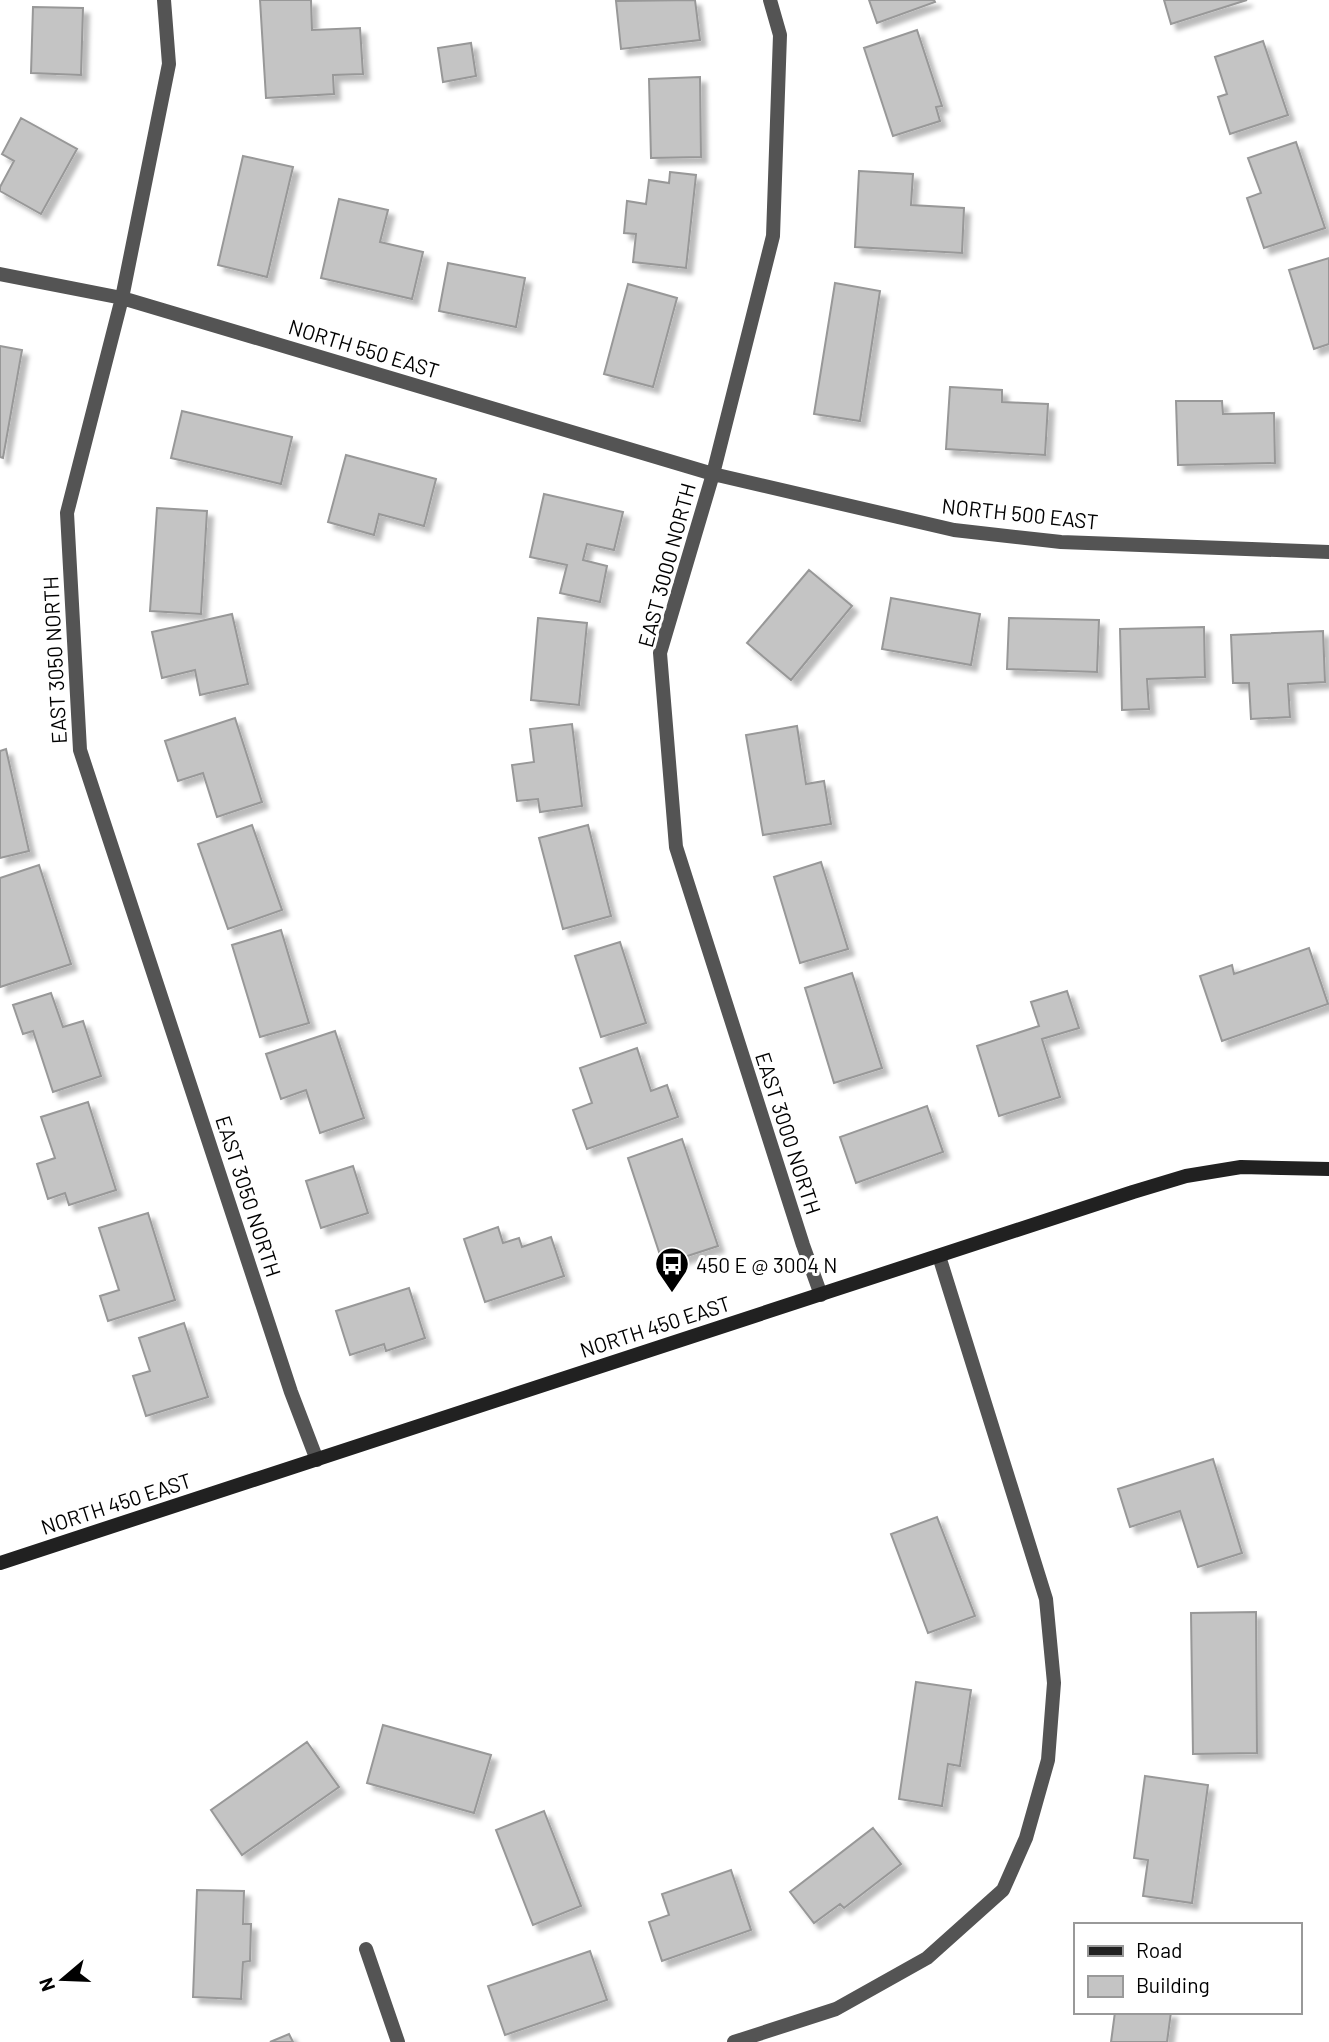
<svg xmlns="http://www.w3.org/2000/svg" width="1329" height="2042" viewBox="0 0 1329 2042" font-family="Barlow,sans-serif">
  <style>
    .building { fill: #c4c4c4; stroke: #989898; stroke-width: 2; filter: url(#shadow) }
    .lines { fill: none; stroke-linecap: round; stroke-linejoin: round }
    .minor { stroke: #545454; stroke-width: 14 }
    .secondary { stroke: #212121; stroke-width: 14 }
    .labels { text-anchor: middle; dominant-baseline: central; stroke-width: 6; stroke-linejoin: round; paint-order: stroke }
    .street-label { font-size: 21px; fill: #000; stroke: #fff }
    .poi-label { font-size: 21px; fill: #000; stroke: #fff; text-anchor: start }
  </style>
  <defs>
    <filter id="shadow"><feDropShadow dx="6" dy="6" stdDeviation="2" flood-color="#0004"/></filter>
  </defs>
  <rect width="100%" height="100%" fill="#fff"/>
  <!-- building -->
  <path class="building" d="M 260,0 L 311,0 L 312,30 L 360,28 L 363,74 L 333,75 L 334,94 L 266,98 Z
    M 695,0 L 700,40 L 621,49 L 616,1 Z
    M 869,0 L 934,0 L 935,2 L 877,23 Z
    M 1164,0 L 1247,0 L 1171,24 Z
    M 33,7 L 83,8 L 81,75 L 31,73 Z
    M 917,30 L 942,106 L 936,107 L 940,121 L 893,136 L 864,48 Z
    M 1263,41 L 1288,115 L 1230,134 L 1218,97 L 1227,94 L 1215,57 Z
    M 471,43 L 476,76 L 443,82 L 438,48 Z
    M 700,77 L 701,157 L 651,158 L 649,79 Z
    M 21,118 L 77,149 L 41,214 L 0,191 L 0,187 L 14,161 L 2,154 Z
    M 1296,142 L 1325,228 L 1264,248 L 1247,198 L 1261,193 L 1248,158 Z
    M 243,156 L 293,167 L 267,277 L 218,265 Z
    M 859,171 L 913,174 L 911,205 L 964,208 L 962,253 L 855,247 Z
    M 670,172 L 696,175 L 686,268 L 633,262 L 636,234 L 624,233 L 627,201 L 646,204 L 649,180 L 669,183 Z
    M 339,199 L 388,210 L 380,242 L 423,252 L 412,299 L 321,278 Z
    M 1329,258 L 1329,344 L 1314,349 L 1289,270 Z
    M 448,263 L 525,278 L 516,327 L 439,311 Z
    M 835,283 L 880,291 L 860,421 L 814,414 Z
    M 628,284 L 677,298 L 653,387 L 604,374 Z
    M 0,346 L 22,350 L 3,458 L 0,457 Z
    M 950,387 L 1002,390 L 1002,402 L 1048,404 L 1045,455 L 946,449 Z
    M 1176,401 L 1222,401 L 1223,414 L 1274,413 L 1275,463 L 1178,465 Z
    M 182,411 L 292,437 L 281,484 L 171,458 Z
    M 346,455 L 436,479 L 424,526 L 379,514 L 374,535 L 328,522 Z
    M 544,494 L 623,512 L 614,550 L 587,544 L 583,560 L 607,566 L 600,602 L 560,593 L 567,565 L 530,557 Z
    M 157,508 L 207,511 L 201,614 L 150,611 Z
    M 809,570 L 852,606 L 791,680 L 747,643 Z
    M 891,598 L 980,614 L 971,665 L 882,649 Z
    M 232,614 L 248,684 L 200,695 L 195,670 L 162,678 L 152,632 Z
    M 538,618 L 587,623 L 579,705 L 531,700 Z
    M 1009,618 L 1099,620 L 1097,672 L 1007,669 Z
    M 1204,627 L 1205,677 L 1147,679 L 1149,709 L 1122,710 L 1120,629 Z
    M 1323,631 L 1325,682 L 1288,684 L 1290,717 L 1251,719 L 1249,683 L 1233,683 L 1231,635 Z
    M 235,718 L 262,802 L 217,817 L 203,773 L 178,781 L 165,741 Z
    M 572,724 L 582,806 L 540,812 L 538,799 L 517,801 L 512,765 L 534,762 L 530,729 Z
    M 797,726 L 806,784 L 824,781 L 831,824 L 763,835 L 746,735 Z
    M 6,749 L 29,851 L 0,858 L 0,751 Z
    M 252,825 L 282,910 L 228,929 L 198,844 Z
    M 588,825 L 611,916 L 563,929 L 539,838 Z
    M 821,862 L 848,949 L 800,963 L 774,877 Z
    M 39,865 L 71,964 L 0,987 L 0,878 Z
    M 281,930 L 309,1023 L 260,1037 L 232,945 Z
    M 620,942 L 646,1023 L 601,1037 L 575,956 Z
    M 1309,948 L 1328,1004 L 1222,1041 L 1200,976 L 1232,965 L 1234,974 Z
    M 852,973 L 882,1068 L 834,1083 L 805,988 Z
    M 1067,991 L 1079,1028 L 1042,1039 L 1060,1097 L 999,1116 L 977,1046 L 1039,1026 L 1031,1002 Z
    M 51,993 L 63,1027 L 83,1021 L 101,1076 L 53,1092 L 33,1031 L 23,1034 L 13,1005 Z
    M 335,1031 L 364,1118 L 320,1133 L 306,1090 L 281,1099 L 266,1054 Z
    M 637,1048 L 651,1091 L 667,1085 L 678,1117 L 587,1149 L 573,1110 L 592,1103 L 580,1068 Z
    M 88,1102 L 116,1190 L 69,1205 L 65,1193 L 48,1199 L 37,1164 L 55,1158 L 41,1117 Z
    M 927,1106 L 943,1152 L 856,1183 L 840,1137 Z
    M 682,1139 L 718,1246 L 663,1264 L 628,1158 Z
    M 353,1166 L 368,1213 L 321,1228 L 306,1181 Z
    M 148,1213 L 175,1300 L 108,1321 L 100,1296 L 119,1290 L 99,1228 Z
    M 498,1227 L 503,1243 L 519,1238 L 522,1247 L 551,1237 L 564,1276 L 485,1302 L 464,1239 Z
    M 409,1288 L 425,1338 L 386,1351 L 384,1344 L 350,1355 L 336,1311 Z
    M 184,1323 L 208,1397 L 146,1416 L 133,1376 L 150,1371 L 139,1338 Z
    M 1213,1459 L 1242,1553 L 1198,1567 L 1180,1511 L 1130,1527 L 1118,1489 Z
    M 937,1517 L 975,1616 L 928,1633 L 891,1534 Z
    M 1256,1612 L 1257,1753 L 1193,1754 L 1191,1613 Z
    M 916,1682 L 971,1690 L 960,1766 L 948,1764 L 942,1806 L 899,1799 Z
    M 383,1725 L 491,1755 L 474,1813 L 367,1783 Z
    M 307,1742 L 339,1787 L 242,1855 L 211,1810 Z
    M 1145,1776 L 1208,1785 L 1192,1903 L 1143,1896 L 1148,1860 L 1134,1858 Z
    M 544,1811 L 581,1906 L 533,1925 L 496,1830 Z
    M 873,1828 L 901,1864 L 844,1908 L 840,1904 L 814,1923 L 790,1892 Z
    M 731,1870 L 751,1930 L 662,1961 L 649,1922 L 669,1915 L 662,1894 Z
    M 197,1890 L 244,1891 L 243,1924 L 251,1924 L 250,1961 L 243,1962 L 241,1999 L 193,1997 Z
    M 590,1951 L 607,2000 L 505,2035 L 488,1986 Z
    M 1115,2012 L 1171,2012 L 1167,2042 L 1111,2042 Z
    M 289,2034 L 293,2042 L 270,2042 Z"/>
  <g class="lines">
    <!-- minor -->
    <path class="minor" d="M 164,0 L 169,64 L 122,298 L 67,513 L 80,750 L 291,1392 L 317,1460
      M 770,0 L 780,35 L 773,236 L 713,474 L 660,653 L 676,847 L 803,1245 L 821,1295
      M 0,274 L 122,298 L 713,474 L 954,530 L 1061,542 L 1329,552
      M 366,1949 L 398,2042
      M 734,2042 L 836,2009 L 927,1958 L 1003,1890 L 1026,1838 L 1048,1760 L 1054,1683 L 1046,1599 L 939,1256"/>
    <!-- secondary -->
    <path class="secondary" d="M 0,1563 L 1133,1192 L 1186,1176 L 1241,1167 L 1329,1169"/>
  </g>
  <!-- icons -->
  <defs>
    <g id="bus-pin" transform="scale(1.75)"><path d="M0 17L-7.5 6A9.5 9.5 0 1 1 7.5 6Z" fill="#000" stroke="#fff"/><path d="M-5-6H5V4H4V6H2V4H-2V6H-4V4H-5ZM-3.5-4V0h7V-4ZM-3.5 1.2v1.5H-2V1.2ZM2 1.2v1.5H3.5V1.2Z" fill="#fff"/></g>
  </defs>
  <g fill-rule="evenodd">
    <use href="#bus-pin" x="672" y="1264"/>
  </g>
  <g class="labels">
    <!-- street labels -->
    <g class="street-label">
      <text transform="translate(364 348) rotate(17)">NORTH 550 EAST</text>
      <text transform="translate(1020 513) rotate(6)">NORTH 500 EAST</text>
      <text transform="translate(666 565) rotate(-75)">EAST 3000 NORTH</text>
      <text transform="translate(54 660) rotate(-93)">EAST 3050 NORTH</text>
      <text transform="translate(789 1133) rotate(72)">EAST 3000 NORTH</text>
      <text transform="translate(249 1196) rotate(72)">EAST 3050 NORTH</text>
      <text transform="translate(655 1326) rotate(-18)">NORTH 450 EAST</text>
      <text transform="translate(116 1503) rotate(-18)">NORTH 450 EAST</text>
    </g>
    <!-- poi labels -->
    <g class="poi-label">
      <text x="696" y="1264">450 E @ 3004 N</text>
    </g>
  </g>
  <!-- legend -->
  <rect x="1074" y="1923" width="228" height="91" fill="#ffffff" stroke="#999999" stroke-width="2"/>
  <rect x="1088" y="1946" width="35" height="10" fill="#212121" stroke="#999999" stroke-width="2"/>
  <text x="1136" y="1958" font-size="21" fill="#000000">Road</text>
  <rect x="1088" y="1976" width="35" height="21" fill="#c4c4c4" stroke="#999999" stroke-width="2"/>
  <text x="1136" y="1993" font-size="21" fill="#000000">Building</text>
  <!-- north arrow -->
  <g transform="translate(63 1979) rotate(251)" stroke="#ffffff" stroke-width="5" paint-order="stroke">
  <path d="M0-5L12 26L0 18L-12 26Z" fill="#000000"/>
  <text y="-10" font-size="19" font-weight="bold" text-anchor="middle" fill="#000000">N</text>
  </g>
</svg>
